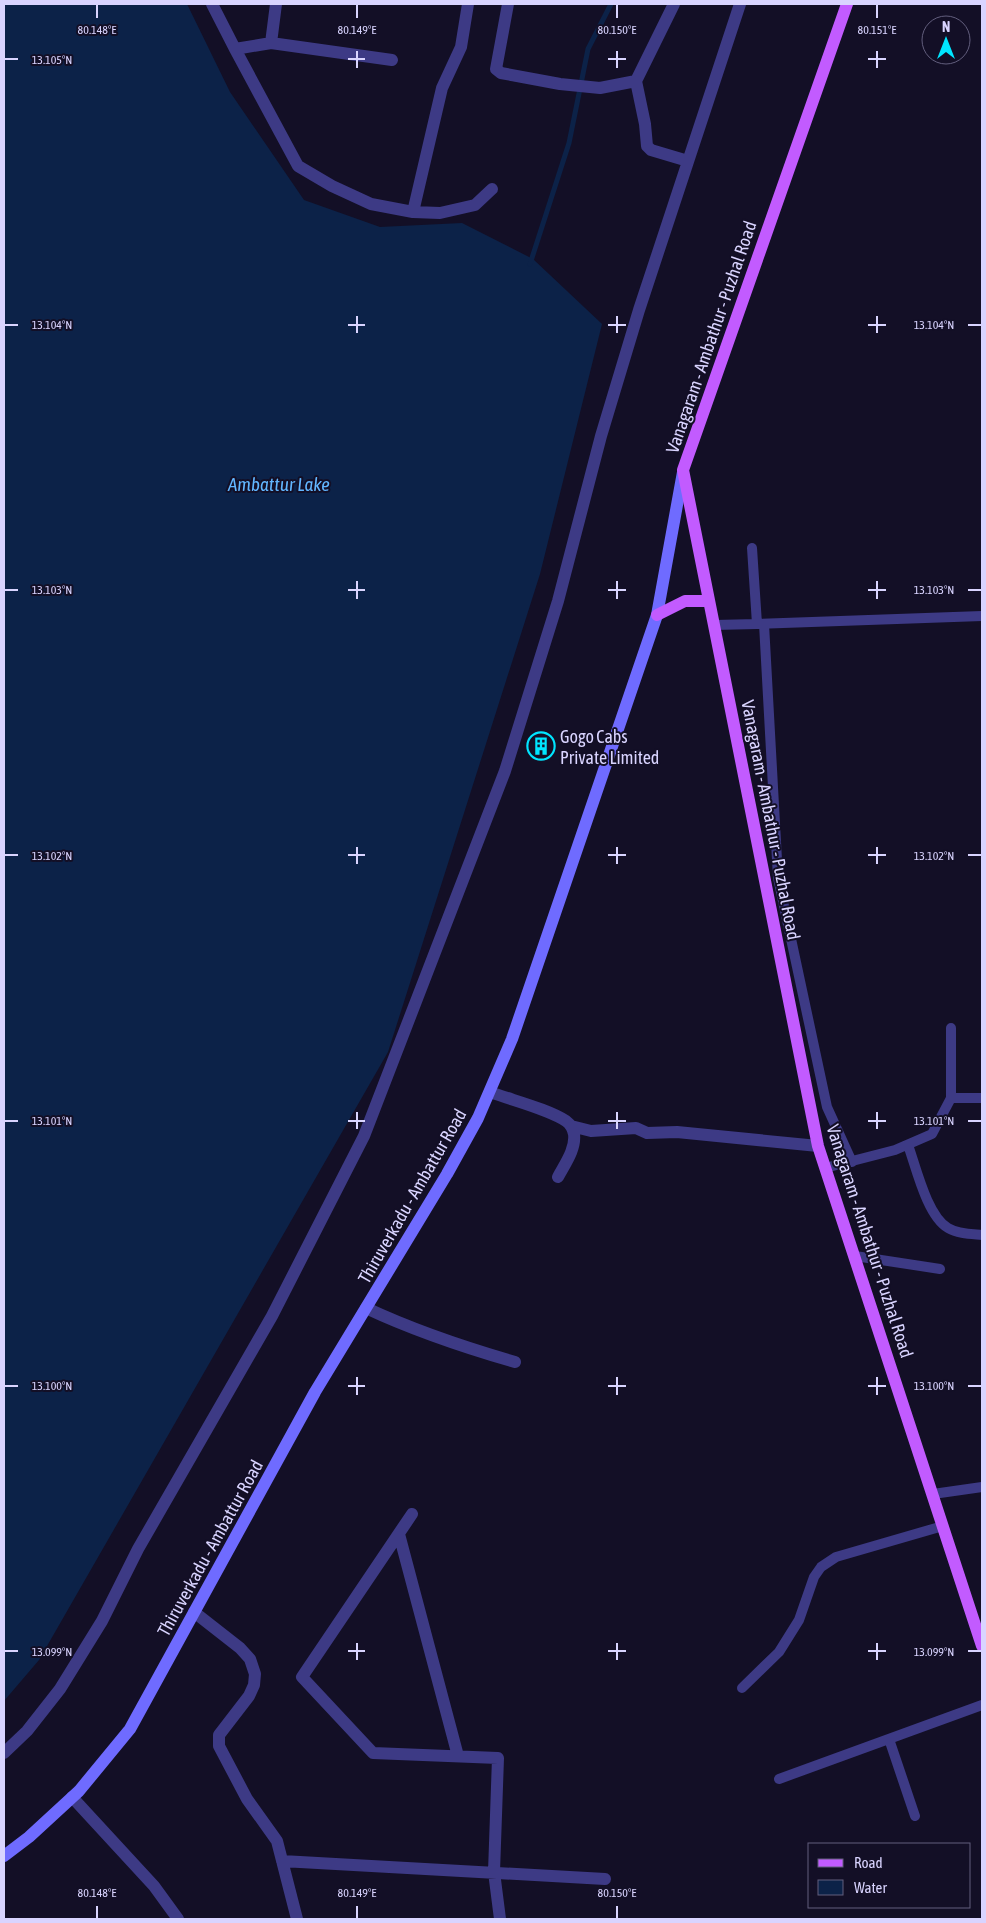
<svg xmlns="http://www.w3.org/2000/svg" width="986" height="1923" viewBox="0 0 986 1923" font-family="'Asap Condensed',sans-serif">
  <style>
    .water { fill: #0c2248 }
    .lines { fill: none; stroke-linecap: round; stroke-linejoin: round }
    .stream { stroke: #0c2248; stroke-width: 5 }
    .lane { stroke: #3d3a85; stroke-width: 10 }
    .street { stroke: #3d3a85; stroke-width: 12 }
    .secondary { stroke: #6f6bff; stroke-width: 12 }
    .primary { stroke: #c25bff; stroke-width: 12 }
    .ticks { fill: none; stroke: #d9d4ff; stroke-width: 2 }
    .labels { text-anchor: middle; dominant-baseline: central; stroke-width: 4; stroke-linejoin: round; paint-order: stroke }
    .street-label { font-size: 18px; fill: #d9d4ff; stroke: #130f26 }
    .poi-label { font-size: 18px; fill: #d9d4ff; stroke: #130f26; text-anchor: start }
    .water-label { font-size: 19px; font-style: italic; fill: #62b6ff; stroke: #130f26 }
    .ticks-label { font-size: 12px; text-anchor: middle; fill: #d9d4ff; stroke: #130f26; stroke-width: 4; stroke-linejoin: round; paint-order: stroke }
  </style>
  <rect width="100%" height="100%" fill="#130f26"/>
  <!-- water -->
  <path class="water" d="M 4,4 L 187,4 L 230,92 L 304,200 L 380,227 L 462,223 L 533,259 L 602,324 L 540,574 L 388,1052 L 39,1660 L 4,1701 Z"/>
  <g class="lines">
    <!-- stream -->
    <path class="stream" d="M 530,264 L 569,143 L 588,49 L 611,4"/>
    <!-- lane -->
    <path class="lane" d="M 752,548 L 757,624 L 982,616
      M 764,624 L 778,878 L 827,1107 L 852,1162
      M 714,625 L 757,624
      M 951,1098 L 982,1098
      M 908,1145 C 916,1167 927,1216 948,1228 C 958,1234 971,1234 982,1235
      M 825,1168 L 895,1150 L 932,1134 L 951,1098 L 951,1028
      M 855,1256 L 940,1269
      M 933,1494 L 982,1487
      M 742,1688 L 779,1652 L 799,1620 L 814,1577 L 821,1567 L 836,1557 L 943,1526
      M 889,1739 L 915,1816
      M 779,1779 L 982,1705"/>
    <!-- street -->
    <path class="street" d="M 212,4 L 235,49 L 298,166 L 332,186 L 371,204 L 413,212 L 440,213 L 475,205 L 492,189
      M 508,4 L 496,69 L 501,73 L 560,84 L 600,88 L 636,81 L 674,4
      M 271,43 L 276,4
      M 235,49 L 271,43 L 392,60
      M 636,81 L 645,124 L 647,146 L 651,150 L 688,161
      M 413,212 L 442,88 L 461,47 L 468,4
      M 490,1092 C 511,1100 548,1109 566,1121 C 570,1124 573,1129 574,1134 C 576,1149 565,1164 558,1177
      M 571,1126 L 591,1131 L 636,1128 L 647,1133 L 677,1132 L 818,1146
      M 366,1308 C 415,1331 463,1347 515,1362
      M 412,1514 L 302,1677 L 373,1753 L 498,1758 L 494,1872 L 500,1919
      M 399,1534 L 458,1756
      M 194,1612 L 240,1648 L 250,1659 L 255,1674 L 254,1685 L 249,1696 L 219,1735 L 219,1746 L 247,1799 L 277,1841 L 297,1919
      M 4,1753 L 27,1731 L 60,1689 L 102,1621 L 138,1549 L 272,1316 L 364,1136 L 505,771 L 558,601 L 601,436 L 639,310 L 740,4
      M 72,1797 L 154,1886 L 178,1919
      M 282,1861 L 605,1879"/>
    <!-- secondary -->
    <path class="secondary" d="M 4,1856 L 29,1837 L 79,1791 L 130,1729 L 315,1392 L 447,1174 L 478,1118 L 512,1039 L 657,615 L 683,472"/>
    <!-- primary -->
    <path class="primary" d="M 847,4 L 683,470 L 818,1146 L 982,1646
      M 657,615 L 685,601 L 709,601"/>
  </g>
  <!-- ticks -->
  <path class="ticks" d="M 97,5 L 97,18M 357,5 L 357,18M 617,5 L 617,18M 877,5 L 877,18M 357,51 L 357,68M 617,51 L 617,68M 877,51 L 877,68M 5,59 L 18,59M 348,59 L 365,59M 608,59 L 626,59M 868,59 L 886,59M 357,316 L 357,333M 617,316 L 617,333M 877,316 L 877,333M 5,325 L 18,325M 348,325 L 365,325M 608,325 L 626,325M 868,325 L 886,325M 968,325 L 981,325M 357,581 L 357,599M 617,581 L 617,599M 877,581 L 877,599M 5,590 L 18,590M 348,590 L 365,590M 608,590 L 626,590M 868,590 L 886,590M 968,590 L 981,590M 357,847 L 357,864M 617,847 L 617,864M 877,847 L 877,864M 5,855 L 18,855M 348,855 L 365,855M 608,855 L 626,855M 868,855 L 886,855M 968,855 L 981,855M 357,1112 L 357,1129M 617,1112 L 617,1129M 877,1112 L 877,1129M 5,1121 L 18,1121M 348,1121 L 365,1121M 608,1121 L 626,1121M 868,1121 L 886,1121M 968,1121 L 981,1121M 357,1377 L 357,1395M 617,1377 L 617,1395M 877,1377 L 877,1395M 5,1386 L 18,1386M 348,1386 L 365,1386M 608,1386 L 626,1386M 868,1386 L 886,1386M 968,1386 L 981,1386M 357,1643 L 357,1660M 617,1643 L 617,1660M 877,1643 L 877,1660M 5,1651 L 18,1651M 348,1651 L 365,1651M 608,1651 L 626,1651M 868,1651 L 886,1651M 968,1651 L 981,1651M 97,1906 L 97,1918M 357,1906 L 357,1918M 617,1906 L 617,1918"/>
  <!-- icons -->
  <defs>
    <g id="building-ring" transform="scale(1.4375)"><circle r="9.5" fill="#130f26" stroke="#00e5ff" stroke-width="1.5"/><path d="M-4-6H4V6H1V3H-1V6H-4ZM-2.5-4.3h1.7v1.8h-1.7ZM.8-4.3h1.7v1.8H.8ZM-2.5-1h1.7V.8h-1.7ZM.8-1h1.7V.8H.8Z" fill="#00e5ff"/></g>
  </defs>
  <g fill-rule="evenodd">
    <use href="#building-ring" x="541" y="746"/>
  </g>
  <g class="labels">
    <!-- street labels -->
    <g class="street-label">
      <text transform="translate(711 337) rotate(-71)">Vanagaram - Ambathur - Puzhal Road</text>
      <text transform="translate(771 820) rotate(79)">Vanagaram - Ambathur - Puzhal Road</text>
      <text transform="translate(412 1196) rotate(-60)">Thiruverkadu - Ambattur Road</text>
      <text transform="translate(870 1241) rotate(72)">Vanagaram - Ambathur - Puzhal Road</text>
      <text transform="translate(210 1548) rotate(-61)">Thiruverkadu - Ambattur Road</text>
    </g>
    <!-- poi labels -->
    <g class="poi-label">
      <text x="560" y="736">Gogo Cabs<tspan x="560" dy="21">Private Limited</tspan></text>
    </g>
    <!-- water labels -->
    <g class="water-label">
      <text x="279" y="484">Ambattur Lake</text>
    </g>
  </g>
  <g class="ticks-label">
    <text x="97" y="34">80.148°E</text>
    <text x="357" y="34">80.149°E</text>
    <text x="617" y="34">80.150°E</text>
    <text x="877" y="34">80.151°E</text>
    <text x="52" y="64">13.105°N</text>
    <text x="52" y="329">13.104°N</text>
    <text x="934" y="329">13.104°N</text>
    <text x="52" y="594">13.103°N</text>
    <text x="934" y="594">13.103°N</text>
    <text x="52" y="860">13.102°N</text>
    <text x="934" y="860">13.102°N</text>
    <text x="52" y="1125">13.101°N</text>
    <text x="934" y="1125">13.101°N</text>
    <text x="52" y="1390">13.100°N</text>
    <text x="934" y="1390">13.100°N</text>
    <text x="52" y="1656">13.099°N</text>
    <text x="934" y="1656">13.099°N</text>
    <text x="97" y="1897">80.148°E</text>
    <text x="357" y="1897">80.149°E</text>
    <text x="617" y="1897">80.150°E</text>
  </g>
  <!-- border -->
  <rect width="986" height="1923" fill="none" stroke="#d9d4ff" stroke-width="10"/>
  <!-- legend -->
  <rect x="808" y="1843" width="162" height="65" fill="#130f26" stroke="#625e7d"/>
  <rect x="818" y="1859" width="25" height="8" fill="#c25bff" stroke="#625e7d"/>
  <text x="854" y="1868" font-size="15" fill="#d9d4ff">Road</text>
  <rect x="818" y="1880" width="25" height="15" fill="#0c2248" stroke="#625e7d"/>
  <text x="854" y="1893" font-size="15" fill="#d9d4ff">Water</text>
  <!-- north arrow -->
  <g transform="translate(946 40)"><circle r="24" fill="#130f26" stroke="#625e7d"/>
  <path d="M0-4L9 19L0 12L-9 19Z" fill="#00e5ff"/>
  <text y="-8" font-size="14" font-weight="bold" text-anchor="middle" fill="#d9d4ff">N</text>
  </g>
</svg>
